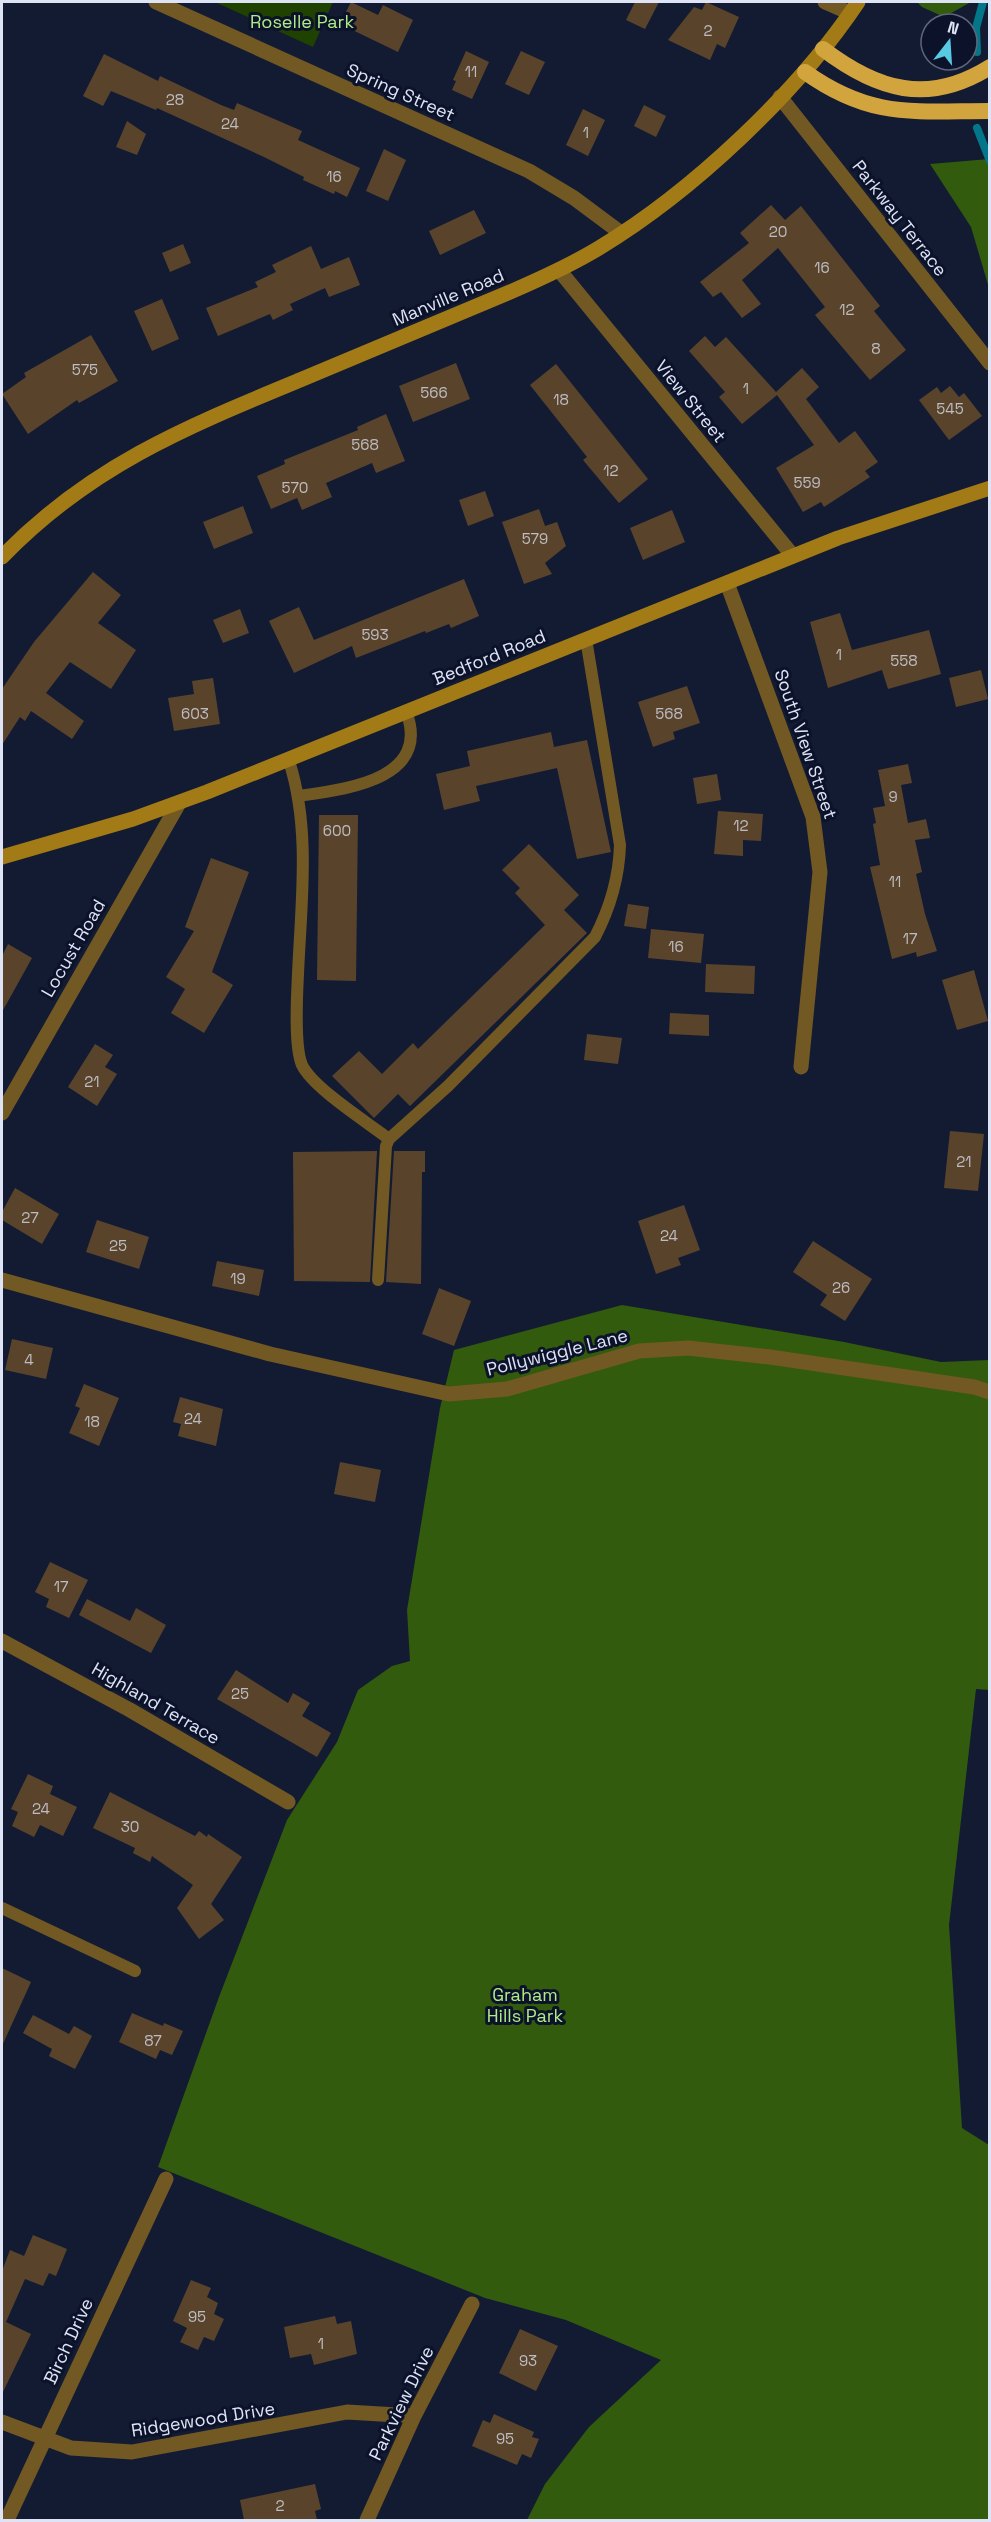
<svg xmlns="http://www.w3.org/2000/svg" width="991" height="2522" viewBox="0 0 991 2522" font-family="'Space Grotesk',sans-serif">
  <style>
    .green { fill: #204200 }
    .forest { fill: #325b0d }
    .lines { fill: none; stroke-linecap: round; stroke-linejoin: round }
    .stream { stroke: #037689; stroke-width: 8 }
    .building { fill: #59442b }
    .service { stroke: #725923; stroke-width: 12 }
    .minor { stroke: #725923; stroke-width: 15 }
    .secondary { stroke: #a37b16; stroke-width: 15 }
    .trunk { stroke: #d2a43e; stroke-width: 16 }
    .labels { text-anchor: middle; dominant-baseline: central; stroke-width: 6; stroke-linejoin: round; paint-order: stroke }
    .number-label { font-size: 15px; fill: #bdbcc2 }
    .park-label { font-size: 18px; fill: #afec88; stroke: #0b1229 }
    .street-label { font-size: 18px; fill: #dee4f5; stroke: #0b1229 }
  </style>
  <rect width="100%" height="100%" fill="#131b33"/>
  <!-- green -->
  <path class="green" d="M 215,2 L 333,2 L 313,47 Z"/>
  <!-- forest -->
  <path class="forest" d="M 917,2 L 971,2 L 944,17 L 922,7 Z
    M 989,159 L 990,159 L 989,288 L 971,227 L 930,164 Z
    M 622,1305 L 844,1342 L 941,1362 L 989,1360 L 989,1690 L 976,1689 L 949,1925 L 962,2128 L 989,2145 L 989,2520 L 527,2520 L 545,2484 L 589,2427 L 661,2360 L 566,2320 L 485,2298 L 158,2167 L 219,1997 L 287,1820 L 337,1742 L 358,1690 L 392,1666 L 410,1661 L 407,1610 L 440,1408 L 454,1350 Z"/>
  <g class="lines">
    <!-- stream -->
    <path class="stream" d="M 977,52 L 976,28 L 983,2
      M 977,128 L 990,161"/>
  </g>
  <!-- building -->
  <path class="building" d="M 351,2 L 378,15 L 383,5 L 413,20 L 398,52 L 340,24 Z
    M 635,2 L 659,2 L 645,29 L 626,20 Z
    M 706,2 L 739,17 L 725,48 L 717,44 L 710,60 L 668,40 L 694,7 L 702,10 Z
    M 466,51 L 489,62 L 472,99 L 452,90 L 456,81 L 453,80 Z
    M 521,51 L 545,62 L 529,95 L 505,84 Z
    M 104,54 L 158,81 L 160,76 L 221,105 L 234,110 L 237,103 L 302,131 L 298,140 L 360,168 L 347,197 L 335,191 L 334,194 L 303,180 L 304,177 L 264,157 L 157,108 L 156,110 L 111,91 L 103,106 L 83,96 Z
    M 644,105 L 666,116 L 656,137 L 634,126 Z
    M 583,109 L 605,120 L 588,156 L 566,145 Z
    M 127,121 L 146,134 L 137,155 L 116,147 Z
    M 384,149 L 406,160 L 388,201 L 366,191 Z
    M 771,205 L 785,220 L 801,206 L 880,306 L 874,311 L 906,350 L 870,380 L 815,315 L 825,307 L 778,248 L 742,280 L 761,304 L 742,318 L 721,292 L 713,297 L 700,282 L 749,243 L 740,233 Z
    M 474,210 L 486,233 L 440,255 L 429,231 Z
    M 183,244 L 191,263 L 170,272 L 162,253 Z
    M 311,246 L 321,269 L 349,257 L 360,285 L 329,297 L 325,288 L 290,304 L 293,310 L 273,320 L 270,314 L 218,336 L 206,308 L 258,287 L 255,282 L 276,272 L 272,265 Z
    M 162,299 L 179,339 L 152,351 L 134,311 Z
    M 91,335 L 118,381 L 79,403 L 77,400 L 28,434 L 2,394 L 26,377 L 24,373 Z
    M 705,336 L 715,347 L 726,337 L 776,392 L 802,368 L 819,387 L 806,399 L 839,443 L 855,431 L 878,462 L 865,471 L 870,477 L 824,507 L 821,502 L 803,512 L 776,468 L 814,445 L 777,395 L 742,424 L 719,397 L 725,392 L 689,351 Z
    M 456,363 L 470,399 L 413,422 L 399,386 Z
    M 556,364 L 648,479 L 619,503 L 583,460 L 587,457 L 530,385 Z
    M 950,386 L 959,397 L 964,393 L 982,416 L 949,440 L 919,400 L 937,387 L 941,393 Z
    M 386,414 L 405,461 L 376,473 L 372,463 L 326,483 L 332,497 L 302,510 L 297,498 L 271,509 L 257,476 L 285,464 L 284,460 L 358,430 L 357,427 Z
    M 485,491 L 494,516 L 468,526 L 459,500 Z
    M 243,506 L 253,533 L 214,549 L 203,522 Z
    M 539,509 L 545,526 L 557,522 L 566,546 L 545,563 L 552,574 L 524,584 L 502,522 Z
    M 672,510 L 685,542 L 643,560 L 630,528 Z
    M 93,572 L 121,595 L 98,623 L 136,650 L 111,689 L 70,662 L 46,693 L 84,721 L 72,739 L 31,711 L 25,721 L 20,717 L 2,745 L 2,689 L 34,642 Z
    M 464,579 L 479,616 L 451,628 L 449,624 L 426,633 L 425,631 L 356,658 L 352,646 L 294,673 L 269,621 L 299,607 L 314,640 Z
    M 240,609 L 249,633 L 223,643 L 213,620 Z
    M 840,613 L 852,650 L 929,630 L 941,674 L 888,689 L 882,670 L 828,688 L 810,622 Z
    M 981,670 L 988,699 L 956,707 L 949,678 Z
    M 213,678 L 220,724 L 174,731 L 168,698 L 194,694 L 192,681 Z
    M 687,686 L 700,723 L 673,732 L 675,739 L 653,747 L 638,702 Z
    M 551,732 L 554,747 L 587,740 L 611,852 L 577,859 L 557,768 L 476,786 L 480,801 L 444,810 L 436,774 L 470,766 L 467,751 Z
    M 908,764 L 912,783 L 901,785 L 908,823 L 926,819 L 930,838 L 915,840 L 922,872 L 916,874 L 925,914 L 937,951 L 917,957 L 916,952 L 892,959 L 870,867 L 880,865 L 873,824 L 876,823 L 873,808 L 885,806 L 878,770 Z
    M 717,774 L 721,800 L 697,804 L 693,778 Z
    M 718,811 L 763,814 L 761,841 L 743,840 L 743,856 L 714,854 Z
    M 319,815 L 358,815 L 356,981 L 317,980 Z
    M 529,844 L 579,895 L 564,910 L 587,933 L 410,1106 L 398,1094 L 374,1118 L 332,1076 L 359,1051 L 382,1074 L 413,1043 L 418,1049 L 545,925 L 515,893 L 520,888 L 502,870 Z
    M 211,858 L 249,872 L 212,972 L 233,985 L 204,1033 L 171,1013 L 185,989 L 166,977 L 194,931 L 185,927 Z
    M 628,904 L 649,907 L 646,929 L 624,926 Z
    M 651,929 L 704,934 L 701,963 L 648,958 Z
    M 8,944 L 32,958 L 2,1012 L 2,956 Z
    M 706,964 L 755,966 L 754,994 L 705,992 Z
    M 974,970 L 988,1021 L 957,1030 L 942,980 Z
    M 670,1013 L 709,1015 L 709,1036 L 669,1034 Z
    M 587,1034 L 622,1038 L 618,1064 L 584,1060 Z
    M 95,1044 L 113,1055 L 105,1067 L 117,1074 L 97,1106 L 68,1087 Z
    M 950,1131 L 984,1134 L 978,1191 L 944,1188 Z
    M 377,1151 L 370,1282 L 294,1281 L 293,1152 Z
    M 394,1151 L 425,1151 L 425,1172 L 422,1172 L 421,1284 L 386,1282 Z
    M 15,1188 L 59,1214 L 42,1244 L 2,1220 L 2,1212 Z
    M 684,1205 L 700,1250 L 678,1258 L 681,1265 L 656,1274 L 638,1221 Z
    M 97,1220 L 149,1237 L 139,1269 L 86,1252 Z
    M 813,1241 L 872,1279 L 845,1321 L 820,1305 L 827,1295 L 793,1272 Z
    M 217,1261 L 264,1270 L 259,1296 L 212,1286 Z
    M 439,1288 L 471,1301 L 454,1346 L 422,1334 Z
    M 12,1339 L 53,1348 L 46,1379 L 5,1370 Z
    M 84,1384 L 119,1398 L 99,1446 L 69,1433 L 80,1408 L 75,1406 Z
    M 180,1397 L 223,1409 L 216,1446 L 178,1436 L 181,1424 L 173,1422 Z
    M 340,1462 L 381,1470 L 375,1502 L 334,1494 Z
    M 50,1562 L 88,1580 L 69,1618 L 46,1607 L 49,1599 L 35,1592 Z
    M 87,1599 L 130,1621 L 136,1608 L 166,1625 L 151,1653 L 79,1615 Z
    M 236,1670 L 288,1703 L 293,1693 L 310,1703 L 302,1716 L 331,1733 L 317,1757 L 217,1699 Z
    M 28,1774 L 53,1786 L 50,1794 L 77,1807 L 63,1836 L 40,1825 L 34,1837 L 12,1826 L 18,1812 L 11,1809 Z
    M 110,1792 L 195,1836 L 199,1831 L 207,1837 L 208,1834 L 242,1857 L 211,1904 L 224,1920 L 199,1939 L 177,1908 L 193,1885 L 152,1856 L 150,1862 L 133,1853 L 135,1848 L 93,1828 Z
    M 2,1968 L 31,1982 L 2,2046 Z
    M 132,2013 L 163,2026 L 164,2023 L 183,2031 L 172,2055 L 160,2050 L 156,2059 L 119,2042 Z
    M 33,2015 L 69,2034 L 74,2026 L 92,2036 L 75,2069 L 49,2056 L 52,2049 L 23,2033 Z
    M 33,2235 L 67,2249 L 56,2276 L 49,2273 L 43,2286 L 25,2279 L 6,2322 L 31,2334 L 2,2394 L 2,2271 L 10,2250 L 24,2256 Z
    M 191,2280 L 211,2288 L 207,2297 L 218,2303 L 214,2314 L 224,2319 L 214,2341 L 204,2337 L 198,2350 L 180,2342 L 187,2328 L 173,2321 Z
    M 335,2316 L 337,2324 L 351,2321 L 357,2354 L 314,2365 L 311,2354 L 290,2358 L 284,2327 Z
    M 520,2329 L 558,2346 L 536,2391 L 499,2373 Z
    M 494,2414 L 534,2432 L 532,2437 L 539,2439 L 531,2458 L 522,2454 L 517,2465 L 472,2446 L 483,2420 L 490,2423 Z
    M 315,2484 L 321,2509 L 315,2511 L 317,2520 L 244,2520 L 240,2500 Z"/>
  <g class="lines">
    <!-- service -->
    <path class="service" d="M 289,761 C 311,829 301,903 298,974 C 297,995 294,1047 302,1065 C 313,1088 367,1122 389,1139
      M 298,796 C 346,789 432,780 406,711
      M 378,1280 L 386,1146 L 389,1139 L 448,1086 L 595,937 C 610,908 619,878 620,845 L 586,639
      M 2,1908 L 135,1971"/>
    <!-- minor -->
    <path class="minor" d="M 156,2 L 529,171 L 574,198 L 621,233
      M 825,2 L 850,13
      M 780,97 L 990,363
      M 559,270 L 793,556
      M 727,583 L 813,817 L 820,872 L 801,1067
      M 2,1113 L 179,803
      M 2,1280 L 270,1354 L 449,1394 L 507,1389 L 639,1351 L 688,1348 L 770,1357 L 974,1387 L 990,1392
      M 2,1641 L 130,1710 L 288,1802
      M 2,2422 L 71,2448 L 132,2452 L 347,2412 L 414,2416
      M 7,2520 L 166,2179
      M 367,2520 L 414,2416 L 472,2304"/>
    <!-- secondary -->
    <path class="secondary" d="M 2,557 C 90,466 186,427 300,380 C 370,351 440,322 510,292 C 540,279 571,265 599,248 C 693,191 797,93 858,2
      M 2,857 L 133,819 L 207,792 L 838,538 L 990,488"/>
    <!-- trunk -->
    <path class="trunk" d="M 823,49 C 877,90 928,106 990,67
      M 805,72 C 871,119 913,111 990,111"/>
  </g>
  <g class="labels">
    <!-- number labels -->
    <g class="number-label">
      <text x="708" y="30">2</text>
      <text x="471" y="71">11</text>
      <text x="175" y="99">28</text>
      <text x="230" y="123">24</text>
      <text x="586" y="132">1</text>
      <text x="334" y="176">16</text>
      <text x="778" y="231">20</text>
      <text x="822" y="267">16</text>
      <text x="847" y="309">12</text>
      <text x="876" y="348">8</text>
      <text x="85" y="369">575</text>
      <text x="746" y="388">1</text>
      <text x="434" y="392">566</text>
      <text x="561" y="399">18</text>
      <text x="950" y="408">545</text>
      <text x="365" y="444">568</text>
      <text x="611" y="470">12</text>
      <text x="807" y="482">559</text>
      <text x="295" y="487">570</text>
      <text x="535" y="538">579</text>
      <text x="375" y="634">593</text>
      <text x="839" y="654">1</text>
      <text x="904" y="660">558</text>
      <text x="195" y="713">603</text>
      <text x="669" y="713">568</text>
      <text x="893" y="796">9</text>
      <text x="741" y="825">12</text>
      <text x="337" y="830">600</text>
      <text x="895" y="881">11</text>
      <text x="910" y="938">17</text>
      <text x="676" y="946">16</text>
      <text x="92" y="1081">21</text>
      <text x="964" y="1161">21</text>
      <text x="30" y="1217">27</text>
      <text x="669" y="1235">24</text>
      <text x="118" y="1245">25</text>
      <text x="238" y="1278">19</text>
      <text x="841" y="1287">26</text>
      <text x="29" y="1359">4</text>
      <text x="193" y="1418">24</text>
      <text x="92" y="1421">18</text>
      <text x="61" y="1586">17</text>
      <text x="240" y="1693">25</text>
      <text x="41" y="1808">24</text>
      <text x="130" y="1826">30</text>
      <text x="153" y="2040">87</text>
      <text x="197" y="2316">95</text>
      <text x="321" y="2343">1</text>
      <text x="528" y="2360">93</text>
      <text x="505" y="2438">95</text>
      <text x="280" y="2505">2</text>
    </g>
    <!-- park labels -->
    <g class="park-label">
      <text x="302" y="21">Roselle Park</text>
      <text x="525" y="1994">Graham<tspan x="525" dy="21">Hills Park</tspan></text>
    </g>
    <!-- street labels -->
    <g class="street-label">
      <text transform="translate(401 92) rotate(24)">Spring Street</text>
      <text transform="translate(900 218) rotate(52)">Parkway Terrace</text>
      <text transform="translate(448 297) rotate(-23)">Manville Road</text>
      <text transform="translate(691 401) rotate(51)">View Street</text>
      <text transform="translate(489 657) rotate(-22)">Bedford Road</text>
      <text transform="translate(806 744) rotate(71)">South View Street</text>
      <text transform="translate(73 948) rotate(-60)">Locust Road</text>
      <text transform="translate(557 1352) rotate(-14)">Pollywiggle Lane</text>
      <text transform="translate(156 1703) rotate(30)">Highland Terrace</text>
      <text transform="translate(68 2341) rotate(-65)">Birch Drive</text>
      <text transform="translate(401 2403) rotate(-64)">Parkview Drive</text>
      <text transform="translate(203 2419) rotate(-9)">Ridgewood Drive</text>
    </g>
  </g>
  <!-- border -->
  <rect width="991" height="2522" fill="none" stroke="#dee4f5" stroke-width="6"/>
  <!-- north arrow -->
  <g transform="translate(949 42) rotate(17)"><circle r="28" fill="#0b1229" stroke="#5f667b" stroke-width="1.5"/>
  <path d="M0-4.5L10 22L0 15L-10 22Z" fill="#57c9e2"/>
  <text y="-9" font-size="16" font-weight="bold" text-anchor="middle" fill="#dee4f5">N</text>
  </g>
</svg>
